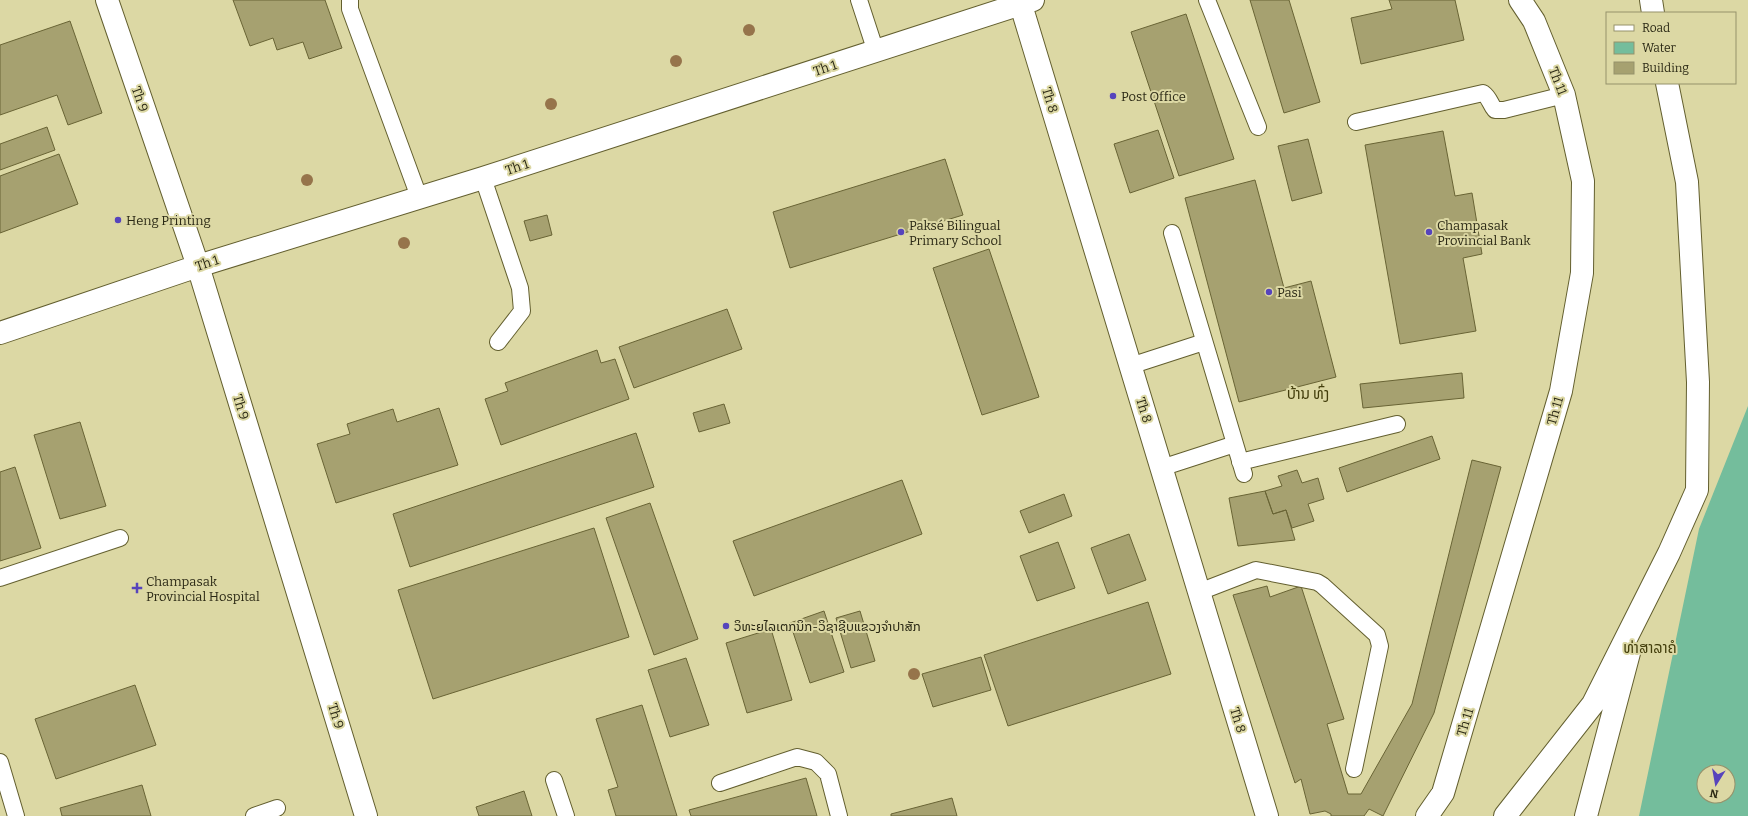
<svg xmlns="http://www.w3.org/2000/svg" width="1748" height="816" viewBox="0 0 1748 816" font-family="Bitter,'Noto Sans Lao',serif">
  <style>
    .water { fill: #74bd9c; fill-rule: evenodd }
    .building { fill: #a6a170; stroke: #696435 }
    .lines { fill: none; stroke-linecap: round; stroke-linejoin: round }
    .service-casing { stroke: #635f2f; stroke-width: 18 }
    .minor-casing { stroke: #635f2f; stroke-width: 24 }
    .service { stroke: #fff; stroke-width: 16 }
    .minor { stroke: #fff; stroke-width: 22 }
    .tree { fill: #96744b }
    .poi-dot { fill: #5644bc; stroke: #dcd8a4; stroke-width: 1.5 }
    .labels { text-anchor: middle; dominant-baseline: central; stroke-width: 4; stroke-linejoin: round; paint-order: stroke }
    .street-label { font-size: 13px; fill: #2b2915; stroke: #dcd8a4 }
    .poi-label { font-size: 13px; fill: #2b2915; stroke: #dcd8a4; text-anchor: start }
    .quarter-label { font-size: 15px; fill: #433e0c; stroke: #dcd8a4 }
  </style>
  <rect width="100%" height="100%" fill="#dcd8a4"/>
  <!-- water -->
  <path class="water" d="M 1748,406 L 1748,816 L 1639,816 L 1699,529 ZM 1704,772 L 1728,772 L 1728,796 L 1704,796 Z"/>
  <!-- building -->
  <path class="building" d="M 233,0 L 325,0 L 342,48 L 309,59 L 303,42 L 277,50 L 273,38 L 250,46 Z
    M 1250,0 L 1289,0 L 1320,102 L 1284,113 Z
    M 1389,0 L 1455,0 L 1464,40 L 1361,64 L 1351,18 L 1392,9 Z
    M 1186,14 L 1234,159 L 1179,176 L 1131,32 Z
    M 70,21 L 102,113 L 68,125 L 57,95 L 0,115 L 0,45 Z
    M 47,127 L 55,150 L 0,170 L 0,144 Z
    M 1158,130 L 1174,178 L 1130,193 L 1114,144 Z
    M 1443,131 L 1455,196 L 1472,193 L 1482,254 L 1463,258 L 1476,331 L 1400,344 L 1365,145 Z
    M 1308,139 L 1322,193 L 1292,201 L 1278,146 Z
    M 59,154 L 78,204 L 0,233 L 0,176 Z
    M 945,159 L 963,215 L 790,268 L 773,212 Z
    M 1255,180 L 1284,288 L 1311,281 L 1336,377 L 1239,402 L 1185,198 Z
    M 547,215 L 552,235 L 530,241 L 524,221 Z
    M 989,249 L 1039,397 L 982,415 L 933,268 Z
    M 727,309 L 742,349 L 634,388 L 619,347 Z
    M 597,350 L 601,363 L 615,359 L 629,399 L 501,445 L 485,399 L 508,391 L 505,383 Z
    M 1462,373 L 1464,398 L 1363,408 L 1360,384 Z
    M 724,404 L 730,423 L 699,432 L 693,413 Z
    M 439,408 L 458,465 L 336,503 L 317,444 L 350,434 L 347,424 L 393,409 L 397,422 Z
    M 80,422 L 106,506 L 60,519 L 34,435 Z
    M 636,433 L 654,487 L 410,567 L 393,514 Z
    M 1432,436 L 1440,459 L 1347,492 L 1339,468 Z
    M 1472,460 L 1501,467 L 1434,713 L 1383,816 L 1369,809 L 1364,816 L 1331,816 L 1331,814 L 1325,811 L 1310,814 L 1301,779 L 1295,783 L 1233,595 L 1267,586 L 1270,597 L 1301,586 L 1344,719 L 1327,724 L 1348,794 L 1361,794 L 1412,704 Z
    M 15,467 L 41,548 L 0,561 L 0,472 Z
    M 1297,470 L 1302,483 L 1318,478 L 1324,499 L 1308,504 L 1314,521 L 1292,528 L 1286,510 L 1273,514 L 1265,491 L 1282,486 L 1278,476 Z
    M 902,480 L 922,534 L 754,596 L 733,541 Z
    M 1265,491 L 1273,514 L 1286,510 L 1295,540 L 1238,546 L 1229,498 Z
    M 1064,494 L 1072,516 L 1029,533 L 1020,511 Z
    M 650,503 L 698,639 L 654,655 L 606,518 Z
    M 594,528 L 629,637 L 433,699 L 398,590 Z
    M 1129,534 L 1146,580 L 1108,594 L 1091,548 Z
    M 1058,542 L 1075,588 L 1037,601 L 1020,556 Z
    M 1148,602 L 1171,674 L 1008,726 L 984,655 Z
    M 824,611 L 844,672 L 810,683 L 790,623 Z
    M 860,611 L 875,661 L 851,668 L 836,618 Z
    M 771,629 L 792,700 L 747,713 L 726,643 Z
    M 981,657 L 991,690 L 933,707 L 922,674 Z
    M 686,658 L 709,725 L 670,737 L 648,670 Z
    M 135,685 L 156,745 L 56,779 L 35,719 Z
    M 642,705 L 677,816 L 616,816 L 608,790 L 618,787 L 596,719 Z
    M 806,778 L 817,816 L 691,816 L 689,810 Z
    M 142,785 L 151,816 L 62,816 L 60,808 Z
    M 524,791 L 532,816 L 479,816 L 476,807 Z
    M 952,798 L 957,816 L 891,816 L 891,814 Z"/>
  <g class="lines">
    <!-- service casing -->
    <g class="service-casing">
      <path id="service" d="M 350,0 L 350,9 L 419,197
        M 859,0 L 876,52
        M 1207,0 L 1258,127
        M 1356,122 L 1483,93 C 1490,98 1490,104 1495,110 L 1504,110 L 1564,95
        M 483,178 L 520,288 L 522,311 L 498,342
        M 1172,233 L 1244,474
        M 1130,366 L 1204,342
        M 1240,462 L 1397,424
        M 1161,468 L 1235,444
        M 0,578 L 120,538
        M 1199,592 L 1256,570 L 1317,582 L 1322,585 L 1377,635 L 1380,646 L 1354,769
        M 0,762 L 16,816
        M 554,780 L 566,816
        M 720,783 L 797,757 L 816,762 L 828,774 L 839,816
        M 254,816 L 277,808"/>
    </g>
    <!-- minor casing -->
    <g class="minor-casing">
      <path id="minor" d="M 107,0 L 198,266 L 366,816
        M 1651,0 L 1653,13
        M 1021,5 L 1267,816
        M 0,333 L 198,266 L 483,178 L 1033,0
        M 1427,816 L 1443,793 L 1561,391 L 1582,273 L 1583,181 L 1564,95 L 1534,21 L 1520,0
        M 1505,816 L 1593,704 L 1669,553 L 1697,490 L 1698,382 L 1687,182 L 1667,83
        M 1586,816 L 1629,653"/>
    </g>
    <!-- service -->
    <use href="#service" class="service"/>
    <!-- minor -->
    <use href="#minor" class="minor"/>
  </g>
  <!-- trees -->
  <g class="tree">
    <circle cx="749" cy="30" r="6"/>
    <circle cx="676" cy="61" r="6"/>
    <circle cx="551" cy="104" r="6"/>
    <circle cx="307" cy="180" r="6"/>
    <circle cx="404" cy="243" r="6"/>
    <circle cx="914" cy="674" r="6"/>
  </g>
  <!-- markers -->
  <g class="poi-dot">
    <circle cx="1113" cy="96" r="4"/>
    <circle cx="118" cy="220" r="4"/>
    <circle cx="901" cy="232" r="4"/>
    <circle cx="1429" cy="232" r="4"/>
    <circle cx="1269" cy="292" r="4"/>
    <path d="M135 582h4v4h4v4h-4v4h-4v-4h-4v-4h4z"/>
    <circle cx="726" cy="626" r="4"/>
  </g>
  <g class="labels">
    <!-- street labels -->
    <g class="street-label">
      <text transform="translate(825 68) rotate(-18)">Th 1</text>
      <text transform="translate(1558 81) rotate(69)">Th 11</text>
      <text transform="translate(140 99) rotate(71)">Th 9</text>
      <text transform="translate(1050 100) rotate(73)">Th 8</text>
      <text transform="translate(517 167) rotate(-18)">Th 1</text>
      <text transform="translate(207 263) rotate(-18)">Th 1</text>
      <text transform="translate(241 407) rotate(73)">Th 9</text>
      <text transform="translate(1144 410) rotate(73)">Th 8</text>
      <text transform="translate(1555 411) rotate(-74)">Th 11</text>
      <text transform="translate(336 716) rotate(73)">Th 9</text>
      <text transform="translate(1238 720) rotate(73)">Th 8</text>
      <text transform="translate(1465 722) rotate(-73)">Th 11</text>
    </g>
    <!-- poi labels -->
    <g class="poi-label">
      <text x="1121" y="96">Post Office</text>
      <text x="126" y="220">Heng Printing</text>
      <text x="909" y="225">Paksé Bilingual<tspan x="909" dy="15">Primary School</tspan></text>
      <text x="1437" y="225">Champasak<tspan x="1437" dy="15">Provincial Bank</tspan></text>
      <text x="1277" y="292">Pasi</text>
      <text x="146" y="581">Champasak<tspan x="146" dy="15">Provincial Hospital</tspan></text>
      <text x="734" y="626">ວິທະຍໄລເຕກນິກ-ວິຊາຊີບແຂວງຈໍາປາສັກ</text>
    </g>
    <!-- quarter labels -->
    <g class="quarter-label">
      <text x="1308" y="394">ບ້ານ ທົ່ງ</text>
      <text x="1650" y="648">ທ່າສາລາຄໍ</text>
    </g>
  </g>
  <!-- legend -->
  <rect x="1606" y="12" width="130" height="72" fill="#dcd8a4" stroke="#95926b"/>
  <rect x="1614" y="25" width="20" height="6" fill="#ffffff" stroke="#95926b"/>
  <text x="1642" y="32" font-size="12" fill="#2b2915">Road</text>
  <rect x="1614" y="42" width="20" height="12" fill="#74bd9c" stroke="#95926b"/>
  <text x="1642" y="52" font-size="12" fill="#2b2915">Water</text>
  <rect x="1614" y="62" width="20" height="12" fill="#a6a170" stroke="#95926b"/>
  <text x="1642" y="72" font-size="12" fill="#2b2915">Building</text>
  <!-- north arrow -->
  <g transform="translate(1716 784) rotate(191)"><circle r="19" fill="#dcd8a4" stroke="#95926b"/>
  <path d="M0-3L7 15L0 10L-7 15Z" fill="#5644bc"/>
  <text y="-6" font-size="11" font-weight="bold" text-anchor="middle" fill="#2b2915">N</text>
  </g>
</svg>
